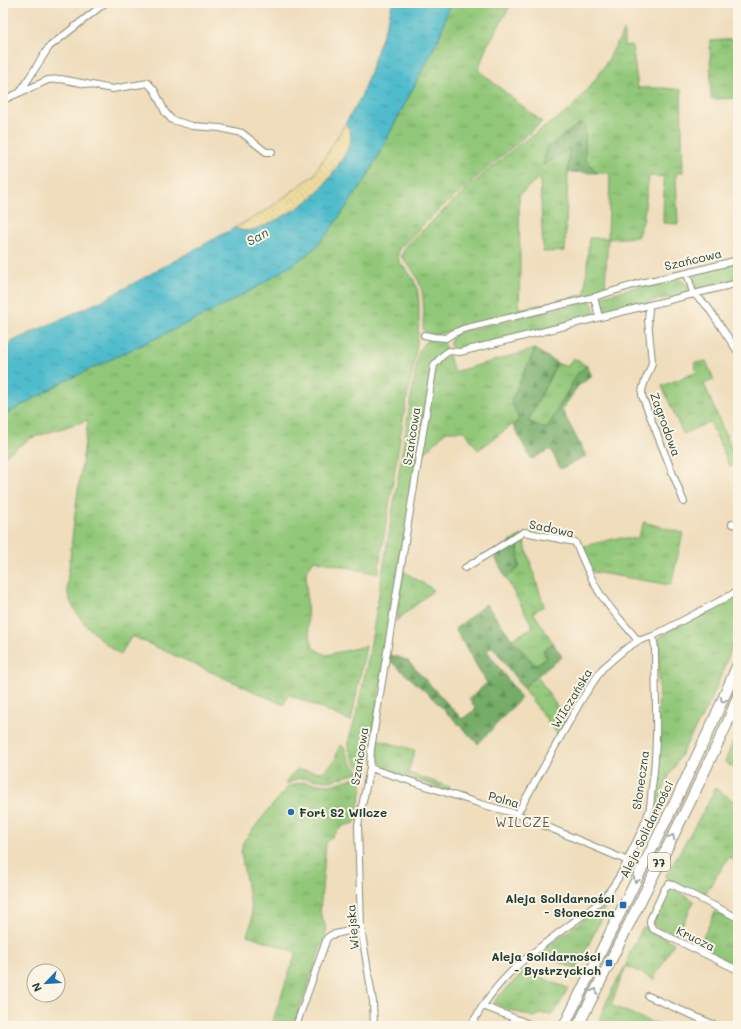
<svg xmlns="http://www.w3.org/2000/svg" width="741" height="1029" viewBox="0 0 741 1029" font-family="Mali,sans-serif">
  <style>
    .grass { fill: url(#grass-tufts); stroke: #588256; fill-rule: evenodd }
    .forest { fill: url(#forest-firs); stroke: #4a744e }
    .sand { fill: url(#sand-dots); stroke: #868c69 }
    .water { fill: url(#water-ripples); stroke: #387c80 }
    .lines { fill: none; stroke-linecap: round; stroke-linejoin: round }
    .minor-casing { stroke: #878d78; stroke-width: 8 }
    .trunk-casing { stroke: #878d78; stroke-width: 12 }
    .minor { stroke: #fff; stroke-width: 6 }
    .trunk { stroke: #fff; stroke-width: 10 }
    .oneway { stroke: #8f9e9a }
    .poi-dot { fill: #1f6fb2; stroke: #fcf5e5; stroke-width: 1.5 }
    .labels { text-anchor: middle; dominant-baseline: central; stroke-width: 4; stroke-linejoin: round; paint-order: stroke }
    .shield { fill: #fcf5e5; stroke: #617469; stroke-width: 1 }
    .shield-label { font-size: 11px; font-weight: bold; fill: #1f3d34 }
    .street-label { font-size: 12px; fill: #1f3d34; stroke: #fcf5e5 }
    .poi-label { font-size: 12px; font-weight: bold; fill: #1f3d34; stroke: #fcf5e5; text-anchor: end }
    .water-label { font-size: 13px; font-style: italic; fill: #2b5d5a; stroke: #fcf5e5 }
    .neighbourhood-label { font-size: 13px; letter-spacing: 1px; fill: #5d5f56; stroke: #fcf5e5 }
  </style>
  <defs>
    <pattern id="grass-tufts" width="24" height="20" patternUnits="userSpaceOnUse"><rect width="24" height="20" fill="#91c778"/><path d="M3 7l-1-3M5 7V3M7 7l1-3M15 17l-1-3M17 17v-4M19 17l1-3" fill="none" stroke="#76a363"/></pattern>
    <pattern id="forest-firs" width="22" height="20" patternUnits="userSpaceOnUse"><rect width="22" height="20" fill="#74ac68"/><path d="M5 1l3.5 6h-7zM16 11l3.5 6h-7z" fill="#5f8d56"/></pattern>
    <pattern id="sand-dots" width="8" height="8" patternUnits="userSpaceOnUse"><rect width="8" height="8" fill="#eeda9e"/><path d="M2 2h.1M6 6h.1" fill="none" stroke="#ccbc89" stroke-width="1.8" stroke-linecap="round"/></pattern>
    <pattern id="water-ripples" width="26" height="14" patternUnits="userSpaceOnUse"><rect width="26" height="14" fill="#50bccc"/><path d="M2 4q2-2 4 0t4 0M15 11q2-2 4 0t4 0" fill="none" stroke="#429aa6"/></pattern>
  </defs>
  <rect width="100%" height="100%" fill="#fcf5e5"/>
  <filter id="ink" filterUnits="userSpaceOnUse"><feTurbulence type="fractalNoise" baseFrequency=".025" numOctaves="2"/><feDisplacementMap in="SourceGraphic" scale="8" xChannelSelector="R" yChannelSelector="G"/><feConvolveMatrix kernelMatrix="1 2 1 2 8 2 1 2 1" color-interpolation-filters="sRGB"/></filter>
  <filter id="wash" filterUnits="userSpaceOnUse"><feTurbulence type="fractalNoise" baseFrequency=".012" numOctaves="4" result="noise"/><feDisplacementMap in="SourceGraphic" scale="16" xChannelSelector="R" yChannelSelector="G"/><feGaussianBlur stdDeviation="0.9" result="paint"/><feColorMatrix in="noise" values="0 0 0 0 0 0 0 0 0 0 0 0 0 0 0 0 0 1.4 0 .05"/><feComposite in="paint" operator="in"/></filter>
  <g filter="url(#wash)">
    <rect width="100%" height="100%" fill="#efddbc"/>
    <!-- grass -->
    <path class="grass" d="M 450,3 L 512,3 L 486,48 L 478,70 L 542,122 L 434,214 L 399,249 C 395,264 405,266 412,277 C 418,285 419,299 419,309 C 420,345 410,380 404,414 C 395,467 387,521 378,574 L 314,560 L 306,572 L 308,628 L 313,648 L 326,655 L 366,646 L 351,721 L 288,694 L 284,705 L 132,636 L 120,655 C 101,640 73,618 68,593 C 66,585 69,569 70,560 C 74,513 82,466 88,420 L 31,438 L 3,457 L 3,416 L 61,383 L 215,310 L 316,247 L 331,229 L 367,177 L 439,38 Z
      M 624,30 L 624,46 L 632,45 L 638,88 L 664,88 L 681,90 L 683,172 L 676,173 L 678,224 L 663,223 L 664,177 L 649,176 L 643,222 L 637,237 L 608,239 L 605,286 L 607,286 L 607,289 L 556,304 L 435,335 L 428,334 L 423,330 C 424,299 426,282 402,258 L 402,254 L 407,245 L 460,195 L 490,169 L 520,144 L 570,110 L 595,80 L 608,60 ZM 585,126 L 585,158 L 597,173 L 610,173 L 608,238 L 589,238 L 585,294 L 555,302 L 519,309 L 520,267 L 519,195 L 540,177 L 543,252 L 565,251 L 569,149 L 544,164 L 546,148 Z
      M 738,39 L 738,98 L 711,99 L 710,41 Z
      M 738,262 L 738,280 L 700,289 L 695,289 C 693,283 691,279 696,274 Z
      M 667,279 C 676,279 688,279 689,291 L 687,293 L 603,313 L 600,311 L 596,302 L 602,296 Z
      M 591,301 L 596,315 L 469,348 C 465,349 460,351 456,350 C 447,349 450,340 454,335 C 457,333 460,332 463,331 Z
      M 429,340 L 439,340 L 444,343 L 446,347 C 444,354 437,357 433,363 L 367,765 L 366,768 L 362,768 L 356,764 L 352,757 L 349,748 L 349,739 L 357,712 L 369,655 L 417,361 C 419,352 420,344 429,340 Z
      M 535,349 L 512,400 L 519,420 L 478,450 L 465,431 L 446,431 L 421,457 L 433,376 C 436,367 439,358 449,355 L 454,372 Z
      M 573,358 L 587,366 L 578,373 L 547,429 L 528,421 L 557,363 L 567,367 Z
      M 706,361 L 714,380 L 704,384 L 738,464 L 730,467 L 710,422 L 683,434 L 662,386 L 697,372 L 694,363 Z
      M 644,522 L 683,533 L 671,585 L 593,572 L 581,547 L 617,538 L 637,539 Z
      M 522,535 L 544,606 L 533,612 L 553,643 L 543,650 L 547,658 L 535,665 L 512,639 L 533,627 L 506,578 L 519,568 L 518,537 Z
      M 403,571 L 434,590 L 396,621 Z
      M 738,595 L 738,632 L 711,700 L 666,782 L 655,814 L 651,814 L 657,784 L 658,764 L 659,638 L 662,634 L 733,599 Z
      M 537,676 L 566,720 L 558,735 L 523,688 Z
      M 738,728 L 738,771 L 725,762 Z
      M 376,739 L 415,750 L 408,773 L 450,787 L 449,791 L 378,767 L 373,761 Z
      M 340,745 L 344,747 L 351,763 L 361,772 L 330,781 L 299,778 L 287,784 L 285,783 L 296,770 L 323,772 L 334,762 Z
      M 361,776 L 364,777 L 355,823 L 343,826 L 326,843 L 320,912 L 327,930 L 294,1026 L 271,1026 L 296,952 L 247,935 L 252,921 L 251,907 L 241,853 L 243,842 L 265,814 L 288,787 L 302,782 L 330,785 Z
      M 715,788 L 738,804 L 738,863 L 729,857 L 703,897 L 665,877 L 712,796 Z
      M 671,888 L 694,901 L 676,938 L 656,927 L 652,921 L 667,890 Z
      M 610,897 L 604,909 L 603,916 L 576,969 L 538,953 L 594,912 Z
      M 715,912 L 738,923 L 738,968 L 698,948 Z
      M 643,927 L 674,943 L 654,979 L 626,966 L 611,1005 L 660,1026 L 613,1026 L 608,1024 L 603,1026 L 600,1017 L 611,992 L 626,965 L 631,950 Z
      M 524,971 L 568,988 L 556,1011 L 553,1014 L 541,1014 L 534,1017 L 510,1010 L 495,1004 L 495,1000 Z"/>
    <!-- forest -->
    <path class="forest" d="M 580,123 L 585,126 L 585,158 L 597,173 L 568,172 L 569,149 L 543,165 L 546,148 Z
      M 535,349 L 557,363 L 528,421 L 547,429 L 578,373 L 587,366 L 592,376 L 578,386 L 562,410 L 586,456 L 560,469 L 551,449 L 531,459 L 513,425 L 519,420 L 511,400 Z
      M 518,537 L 519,568 L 506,578 L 495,557 L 497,556 L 500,549 Z
      M 486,604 L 512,639 L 535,665 L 547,658 L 543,650 L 553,643 L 562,657 L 537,676 L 523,688 L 492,646 L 487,651 L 521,698 L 478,744 L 425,691 L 389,660 L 390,655 L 407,660 L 462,719 L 476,709 L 469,699 L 487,683 L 455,629 Z"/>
    <!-- sand -->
    <path class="sand" d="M 345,124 C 349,127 351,132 351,137 C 351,151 326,184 316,194 C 304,206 263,230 246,231 C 242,231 238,229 234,228 L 267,210 L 314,175 Z"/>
    <!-- water -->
    <path class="water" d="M 392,3 L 450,3 L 439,38 L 367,177 L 331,229 L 316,247 L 299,260 L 257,287 L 215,310 L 61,383 L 3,416 L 3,347 L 15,340 L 105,299 L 234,228 C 238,229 242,231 246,231 C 262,230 304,206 316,194 C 326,185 351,151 351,137 C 351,132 349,127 345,124 L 361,97 L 389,17 Z"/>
  </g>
  <g filter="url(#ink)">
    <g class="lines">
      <!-- minor casing -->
      <g class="minor-casing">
        <path id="minor" d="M 20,92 L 49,47 L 105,3
          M 3,100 L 48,80 L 61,79 L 112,89 L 148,83 L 155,91 L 165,112 L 172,120 L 193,126 L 220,128 L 242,133 L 266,152 L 272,152
          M 687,273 L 693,293 L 707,306 L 738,352
          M 594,297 L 599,317
          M 648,305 L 649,309 L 648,320 L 652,362 C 650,374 641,383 642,396 L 684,502
          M 424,335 L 434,337 L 446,338
          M 446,338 L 452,334 L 463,329 L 594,297 L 640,283 L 687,273 L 738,260
          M 732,524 L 738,525
          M 465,568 L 524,532 L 575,542 C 584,561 591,581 603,598 C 613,613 627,626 638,641
          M 370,768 L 484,805 L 517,814 L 628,861
          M 517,814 L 582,699 L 602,669 L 624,650 L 638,641 L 653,636 L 731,595 L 738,590
          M 738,918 L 673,885 L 669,884 L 665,888 L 650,920 L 650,924 L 653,929 L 738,970
          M 648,996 L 717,1026
          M 483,1006 L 534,1026
          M 296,1026 L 327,938 L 331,935 L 361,928
          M 374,1026 L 373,1002 L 361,928 L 358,825 L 370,768 L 371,749 L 434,365 L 442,356 L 449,351 L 460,352 L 738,283
          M 471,1026 C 499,970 544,945 591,909 C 611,894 623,873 632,850 C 638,838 645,825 649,811 C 651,804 651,795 652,787 C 659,742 655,694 655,648 L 653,636
          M 541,1026 L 545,1026"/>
      </g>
      <!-- trunk casing -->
      <g class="trunk-casing">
        <path id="trunk" d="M 564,1026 L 677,798 L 713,722 L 738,664
          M 578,1026 L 689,804 L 727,724 L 738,696"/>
      </g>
      <!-- minor -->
      <use href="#minor" class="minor"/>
      <!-- trunk -->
      <use href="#trunk" class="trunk"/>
    </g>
    <!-- one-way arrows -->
    <defs><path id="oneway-chevron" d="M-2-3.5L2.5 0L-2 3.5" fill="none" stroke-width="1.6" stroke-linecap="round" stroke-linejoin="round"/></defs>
    <g class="oneway">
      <use href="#oneway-chevron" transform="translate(723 700) rotate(114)"/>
      <use href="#oneway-chevron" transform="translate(672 837) rotate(-63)"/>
      <use href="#oneway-chevron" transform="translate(636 880) rotate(117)"/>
      <use href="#oneway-chevron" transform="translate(595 991) rotate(-64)"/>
    </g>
  </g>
  <!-- markers -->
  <g class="poi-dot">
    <circle cx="291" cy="812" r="4"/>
    <rect x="619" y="901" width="8" height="8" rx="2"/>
    <rect x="605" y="959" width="8" height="8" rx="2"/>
  </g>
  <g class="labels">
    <!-- shield labels -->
    <rect class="shield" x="648" y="853" width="22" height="18" rx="3"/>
    <g class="shield-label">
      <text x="659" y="862">77</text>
    </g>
    <!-- street labels -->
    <g class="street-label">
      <text transform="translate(693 259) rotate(-13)">Szańcowa</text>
      <text transform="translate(666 424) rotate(70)">Zagrodowa</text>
      <text transform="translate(411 436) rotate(-81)">Szańcowa</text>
      <text transform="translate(552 528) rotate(12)">Sadowa</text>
      <text transform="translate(571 698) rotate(-59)">WiIczańska</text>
      <text transform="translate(359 756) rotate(-81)">Szańcowa</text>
      <text transform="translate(640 780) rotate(-82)">Słoneczna</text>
      <text transform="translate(504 799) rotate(16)">Polna</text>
      <text transform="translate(646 829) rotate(-64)">Aleja Solidarności</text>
      <text transform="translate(352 927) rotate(-95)">Wiejska</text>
      <text transform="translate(696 938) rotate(26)">Krucza</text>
    </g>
    <!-- poi labels -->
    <g class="poi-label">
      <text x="299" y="812" text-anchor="start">Fort S2 Wilcze</text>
      <text x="615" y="898">Aleja Solidarności<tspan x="615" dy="14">- Słoneczna</tspan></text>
      <text x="601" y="956">Aleja Solidarności<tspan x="601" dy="14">- Bystrzyckich</tspan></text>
    </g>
    <!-- water labels -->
    <g class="water-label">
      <text transform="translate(257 236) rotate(-29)">San</text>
    </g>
    <!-- neighbourhood labels -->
    <g class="neighbourhood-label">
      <text x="523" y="821">WILCZE</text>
    </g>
  </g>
  <!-- margin -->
  <rect width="741" height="1029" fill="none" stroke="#fcf5e5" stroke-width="16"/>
  <!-- north arrow -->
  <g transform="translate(46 983) rotate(245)"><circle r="19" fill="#fcf5e5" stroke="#a4ab9e"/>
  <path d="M0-3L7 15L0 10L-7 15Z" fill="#1f6fb2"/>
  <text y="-6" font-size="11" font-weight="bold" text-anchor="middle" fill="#1f3d34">N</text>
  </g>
</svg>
